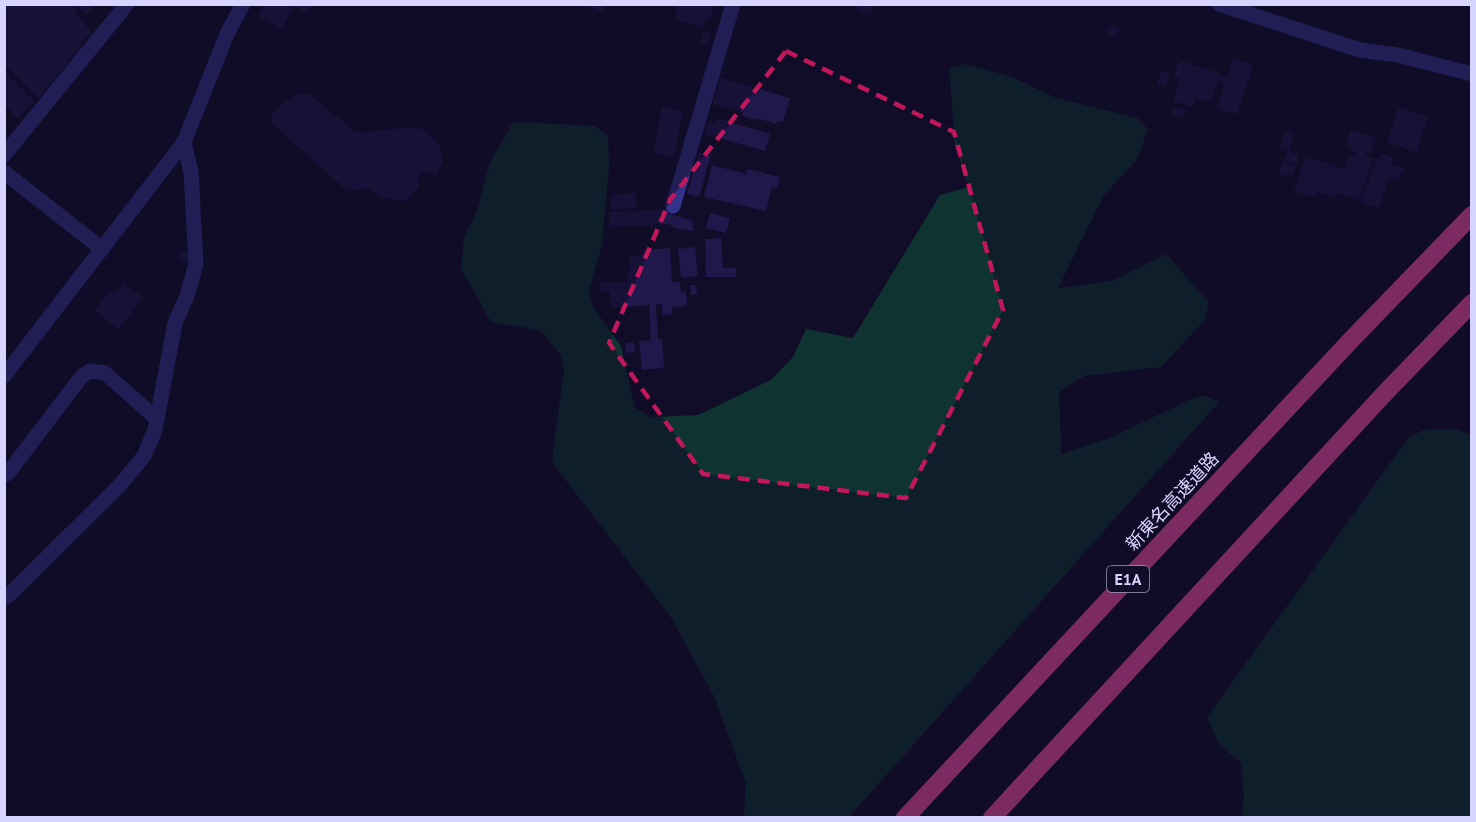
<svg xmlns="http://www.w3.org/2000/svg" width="1476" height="822" viewBox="0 0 1476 822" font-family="'PT Sans','Noto Sans JP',sans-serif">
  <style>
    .green { fill: #0f3330 }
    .building { fill: #20174b }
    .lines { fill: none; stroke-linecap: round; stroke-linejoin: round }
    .minor { stroke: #33338c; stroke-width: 15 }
    .motorway { stroke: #ff4fa9; stroke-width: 18 }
    .marked { fill: none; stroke: #c2185b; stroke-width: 4.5; stroke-dasharray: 12 8; stroke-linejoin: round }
    .labels { text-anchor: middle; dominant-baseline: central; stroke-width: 6; stroke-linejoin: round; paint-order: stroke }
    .shield { fill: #110d28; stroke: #9c98be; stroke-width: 1.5 }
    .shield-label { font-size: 16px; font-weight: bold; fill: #d7d4ff }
    .street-label { font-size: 18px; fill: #d7d4ff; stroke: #110d28 }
  </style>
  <rect width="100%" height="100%" fill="#110d28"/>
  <!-- green -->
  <path class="green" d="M 965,64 L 1012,77 L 1056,98 L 1137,118 L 1148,129 L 1137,160 L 1104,195 L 1058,288 L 1112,281 L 1166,254 L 1209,302 L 1205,320 L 1161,367 L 1084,376 L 1059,392 L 1061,454 L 1112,437 L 1189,400 L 1203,395 L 1219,402 L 849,817 L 744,817 L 746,784 L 714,696 L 670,616 L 552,462 L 564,369 L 560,354 L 540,330 L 491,322 L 461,269 L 464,238 L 478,208 L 490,162 L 513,122 L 595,126 L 608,136 L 609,167 L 602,244 L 589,290 L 593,307 L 621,346 L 635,408 L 651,417 L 698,415 L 771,380 L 793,357 L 806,329 L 853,338 L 940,195 L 969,187 L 955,144 L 949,68 Z
    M 1455,429 L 1472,435 L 1471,817 L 1242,817 L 1244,793 L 1241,763 L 1218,743 L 1207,717 L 1409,437 L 1424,430 Z"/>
  <!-- building -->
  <path class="building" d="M 4,4 L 72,4 L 78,10 L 74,13 L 92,32 L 78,46 L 80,49 L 68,61 L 69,62 L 38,98 L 4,64 Z
    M 75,4 L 96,4 L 86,15 Z
    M 265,4 L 295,4 L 282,29 L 258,16 Z
    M 297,4 L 313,4 L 306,14 L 296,6 Z
    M 584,4 L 605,4 L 602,12 Z
    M 677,4 L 713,4 L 715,5 L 710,20 L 706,19 L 704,25 L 701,24 L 700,27 L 676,19 L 678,11 L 675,10 Z
    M 858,4 L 874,4 L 870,16 L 856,10 Z
    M 1111,24 L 1120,29 L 1115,37 L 1106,32 Z
    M 704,32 L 711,34 L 708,45 L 700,43 Z
    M 1233,58 L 1253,64 L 1237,114 L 1217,108 L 1225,82 L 1219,80 L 1210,102 L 1196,98 L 1193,107 L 1173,101 L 1180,79 L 1174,77 L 1179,60 L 1221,74 L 1220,75 L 1227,77 Z
    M 4,71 L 35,102 L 18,118 L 4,104 Z
    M 1161,71 L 1169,74 L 1166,87 L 1157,84 Z
    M 720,78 L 790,98 L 783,122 L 778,121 L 777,124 L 756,118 L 755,120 L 742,116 L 743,112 L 713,104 Z
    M 296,93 L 311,95 L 356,133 L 413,127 L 426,131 L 439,145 L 443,160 L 437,174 L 424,172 L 417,178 L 419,187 L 405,201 L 398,201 L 398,199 L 381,198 L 369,189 L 354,189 L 349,192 L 271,123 L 271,115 Z
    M 662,107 L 683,111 L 674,158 L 653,153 Z
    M 1174,107 L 1186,110 L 1184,118 L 1172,115 Z
    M 1399,107 L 1428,117 L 1416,152 L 1387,142 Z
    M 717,118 L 770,134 L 765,151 L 705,134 L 709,121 L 716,123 Z
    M 1286,130 L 1295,133 L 1289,151 L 1279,147 Z
    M 1351,130 L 1376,138 L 1371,153 L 1367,151 L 1365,156 L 1374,159 L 1360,200 L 1337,193 L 1336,198 L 1317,192 L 1315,198 L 1294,191 L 1306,156 L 1344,169 L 1349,155 L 1354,157 L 1356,153 L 1351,151 L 1353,147 L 1346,145 Z
    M 1288,151 L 1299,156 L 1295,165 L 1284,160 Z
    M 699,152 L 711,155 L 699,197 L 687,194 Z
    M 1381,153 L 1394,158 L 1391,164 L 1404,168 L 1403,172 L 1396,180 L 1389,177 L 1379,208 L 1361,202 L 1376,159 L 1379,160 Z
    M 1283,161 L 1296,167 L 1291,178 L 1278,173 Z
    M 712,165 L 746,174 L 747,169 L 780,177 L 777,189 L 772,187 L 766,211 L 704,197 Z
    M 636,193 L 636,208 L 611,209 L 611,194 Z
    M 667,210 L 668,213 L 693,221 L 693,231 L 673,228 L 673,226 L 668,224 L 609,227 L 609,212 Z
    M 710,213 L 730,218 L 726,233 L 706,228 Z
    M 721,238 L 723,268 L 736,268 L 736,277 L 706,277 L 705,239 Z
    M 695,247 L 698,276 L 681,278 L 678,249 Z
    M 670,248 L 672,282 L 680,282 L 681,293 L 686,292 L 687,306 L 672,307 L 673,314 L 662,315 L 662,304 L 656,305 L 658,339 L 662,339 L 664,368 L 642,370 L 639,341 L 651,340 L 649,305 L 611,308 L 610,291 L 600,292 L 599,283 L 628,281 L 627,270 L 630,270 L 629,256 L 643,255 L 642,250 Z
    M 181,251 L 190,252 L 188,263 L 179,262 Z
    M 124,283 L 143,298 L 118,329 L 95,310 L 110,291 L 115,294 Z
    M 690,285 L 696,285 L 697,294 L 691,295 Z
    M 634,342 L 635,352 L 626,353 L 625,343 Z"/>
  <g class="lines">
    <!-- minor -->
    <path class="minor" d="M 1219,4 L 1360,50 L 1398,55 L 1472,74
      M 4,155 L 127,4
      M 4,172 L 102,249
      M 673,206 L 733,4
      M 4,376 L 184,142 L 227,34 L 243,4
      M 4,475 L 8,473 L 82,376 L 90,371 L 105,373 L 157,419
      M 4,598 L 10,594 L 120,485 L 144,456 L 155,430 L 175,323 L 187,296 L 196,264 L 191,172 L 184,142"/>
    <!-- motorway -->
    <path class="motorway" d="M 905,818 L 1351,340 L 1472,215
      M 992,818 L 1384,394 L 1472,303"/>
  </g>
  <!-- marked area -->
  <path d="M0 0H1476V822H0ZM 786,51 L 954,132 L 1003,310 L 906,498 L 703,474 L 609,343 L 670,200 Z" fill="#110d28" fill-opacity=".55" fill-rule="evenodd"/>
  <path class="marked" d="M 786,51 L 954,132 L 1003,310 L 906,498 L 703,474 L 609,343 L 670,200 Z"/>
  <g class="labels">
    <!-- shield labels -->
    <rect class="shield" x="1107" y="566" width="42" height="26" rx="4.5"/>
    <g class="shield-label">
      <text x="1128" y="579">E1A</text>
    </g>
    <!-- street labels -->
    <g class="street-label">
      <text transform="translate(1172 501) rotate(-47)">新東名高速道路</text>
    </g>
  </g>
  <!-- border -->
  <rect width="1476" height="822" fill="none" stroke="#d7d4ff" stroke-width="12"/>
</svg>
